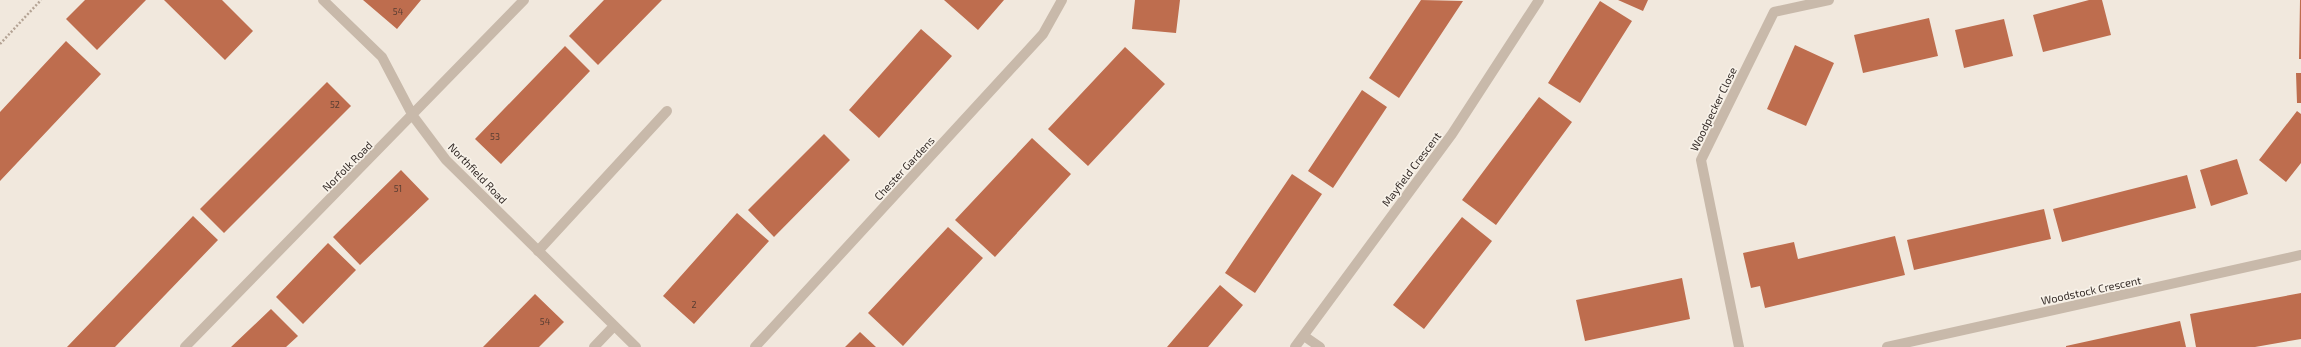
<svg xmlns="http://www.w3.org/2000/svg" width="2301" height="347" viewBox="0 0 2301 347" font-family="'Exo 2',sans-serif">
  <style>
    .building { fill: #be6d4e }
    .lines { fill: none; stroke-linecap: round; stroke-linejoin: round }
    .path { stroke: #b4a394; stroke-width: 2.5; stroke-dasharray: 2 2; stroke-linecap: butt }
    .service { stroke: #c8b9aa; stroke-width: 10 }
    .minor { stroke: #c8b9aa; stroke-width: 10 }
    .labels { text-anchor: middle; dominant-baseline: central; stroke-width: 3.5; stroke-linejoin: round; paint-order: stroke }
    .number-label { font-size: 9px; fill: #583d32 }
    .street-label { font-size: 11px; fill: #362d29; stroke: #f8f2e9 }
  </style>
  <rect width="100%" height="100%" fill="#f1e8dd"/>
  <!-- building -->
  <path class="building" d="M 85,0 L 146,0 L 97,50 L 66,19 Z
    M 164,0 L 222,0 L 253,31 L 225,60 Z
    M 363,0 L 421,0 L 397,29 Z
    M 604,0 L 662,0 L 598,65 L 569,36 Z
    M 944,0 L 1004,0 L 978,30 Z
    M 1135,0 L 1180,0 L 1176,33 L 1132,29 Z
    M 1421,0 L 1463,1 L 1399,98 L 1369,78 Z
    M 1618,0 L 1648,0 L 1643,11 Z
    M 2089,0 L 2102,0 L 2111,35 L 2043,52 L 2033,15 Z
    M 2300,0 L 2301,0 L 2301,59 L 2299,59 Z
    M 1600,1 L 1632,21 L 1580,103 L 1548,83 Z
    M 1929,18 L 1938,56 L 1863,73 L 1854,35 Z
    M 2004,19 L 2013,56 L 1964,68 L 1955,30 Z
    M 921,29 L 952,56 L 879,138 L 849,110 Z
    M 66,41 L 101,74 L 0,181 L 0,112 Z
    M 1795,45 L 1834,63 L 1806,126 L 1767,109 Z
    M 565,46 L 590,71 L 501,164 L 475,139 Z
    M 1125,47 L 1165,84 L 1088,166 L 1048,129 Z
    M 2296,73 L 2301,73 L 2301,103 L 2297,103 Z
    M 327,82 L 351,106 L 224,233 L 200,209 Z
    M 1362,90 L 1387,107 L 1333,188 L 1308,171 Z
    M 1539,97 L 1572,122 L 1496,225 L 1462,200 Z
    M 2297,111 L 2301,114 L 2301,163 L 2286,182 L 2259,160 Z
    M 824,134 L 850,160 L 774,237 L 748,210 Z
    M 1032,138 L 1071,174 L 995,257 L 955,220 Z
    M 2237,159 L 2248,194 L 2211,206 L 2200,170 Z
    M 401,170 L 429,199 L 360,265 L 333,237 Z
    M 1292,174 L 1322,194 L 1255,293 L 1225,273 Z
    M 2187,175 L 2196,208 L 2062,242 L 2053,209 Z
    M 2044,209 L 2051,239 L 1914,270 L 1907,240 Z
    M 737,213 L 769,241 L 694,324 L 663,296 Z
    M 193,216 L 218,240 L 115,347 L 67,347 Z
    M 1462,217 L 1492,241 L 1424,329 L 1393,305 Z
    M 948,227 L 983,258 L 903,346 L 868,313 Z
    M 1895,236 L 1905,275 L 1765,308 L 1760,286 L 1751,288 L 1743,253 L 1794,242 L 1798,259 Z
    M 328,243 L 356,270 L 303,324 L 276,297 Z
    M 1682,278 L 1690,319 L 1585,341 L 1576,300 Z
    M 1220,285 L 1243,305 L 1208,347 L 1167,347 Z
    M 2301,293 L 2301,339 L 2255,347 L 2196,347 L 2190,314 Z
    M 535,294 L 564,322 L 539,347 L 483,347 Z
    M 271,309 L 298,336 L 286,347 L 231,347 Z
    M 2180,321 L 2186,347 L 2066,347 L 2066,346 Z
    M 860,332 L 876,347 L 845,347 Z"/>
  <g class="lines">
    <!-- path -->
    <path class="path" d="M 0,44 L 41,0"/>
    <!-- service -->
    <path class="service" d="M 538,251 L 667,111"/>
    <!-- minor -->
    <path class="minor" d="M 323,0 L 382,57 L 413,116 L 446,160 L 636,347
      M 1304,336 L 1320,347
      M 185,347 L 524,0
      M 594,347 L 614,326
      M 755,347 L 1043,34 L 1062,0
      M 1295,347 L 1452,134 L 1539,0
      M 1739,347 L 1701,160 L 1774,12 L 1829,0
      M 1887,347 L 2301,255"/>
  </g>
  <g class="labels">
    <!-- number labels -->
    <g class="number-label">
      <text x="398" y="11">54</text>
      <text x="335" y="104">52</text>
      <text x="495" y="136">53</text>
      <text x="398" y="188">51</text>
      <text x="694" y="304">2</text>
      <text x="545" y="321">54</text>
    </g>
    <!-- street labels -->
    <g class="street-label">
      <text transform="translate(1713 109) rotate(-64)">Woodpecker Close</text>
      <text transform="translate(347 166) rotate(-45)">Norfolk Road</text>
      <text transform="translate(904 168) rotate(-47)">Chester Gardens</text>
      <text transform="translate(1411 169) rotate(-53)">Mayfield Crescent</text>
      <text transform="translate(478 173) rotate(46)">Northfield Road</text>
      <text transform="translate(2091 290) rotate(-12)">Woodstock Crescent</text>
    </g>
  </g>
</svg>
